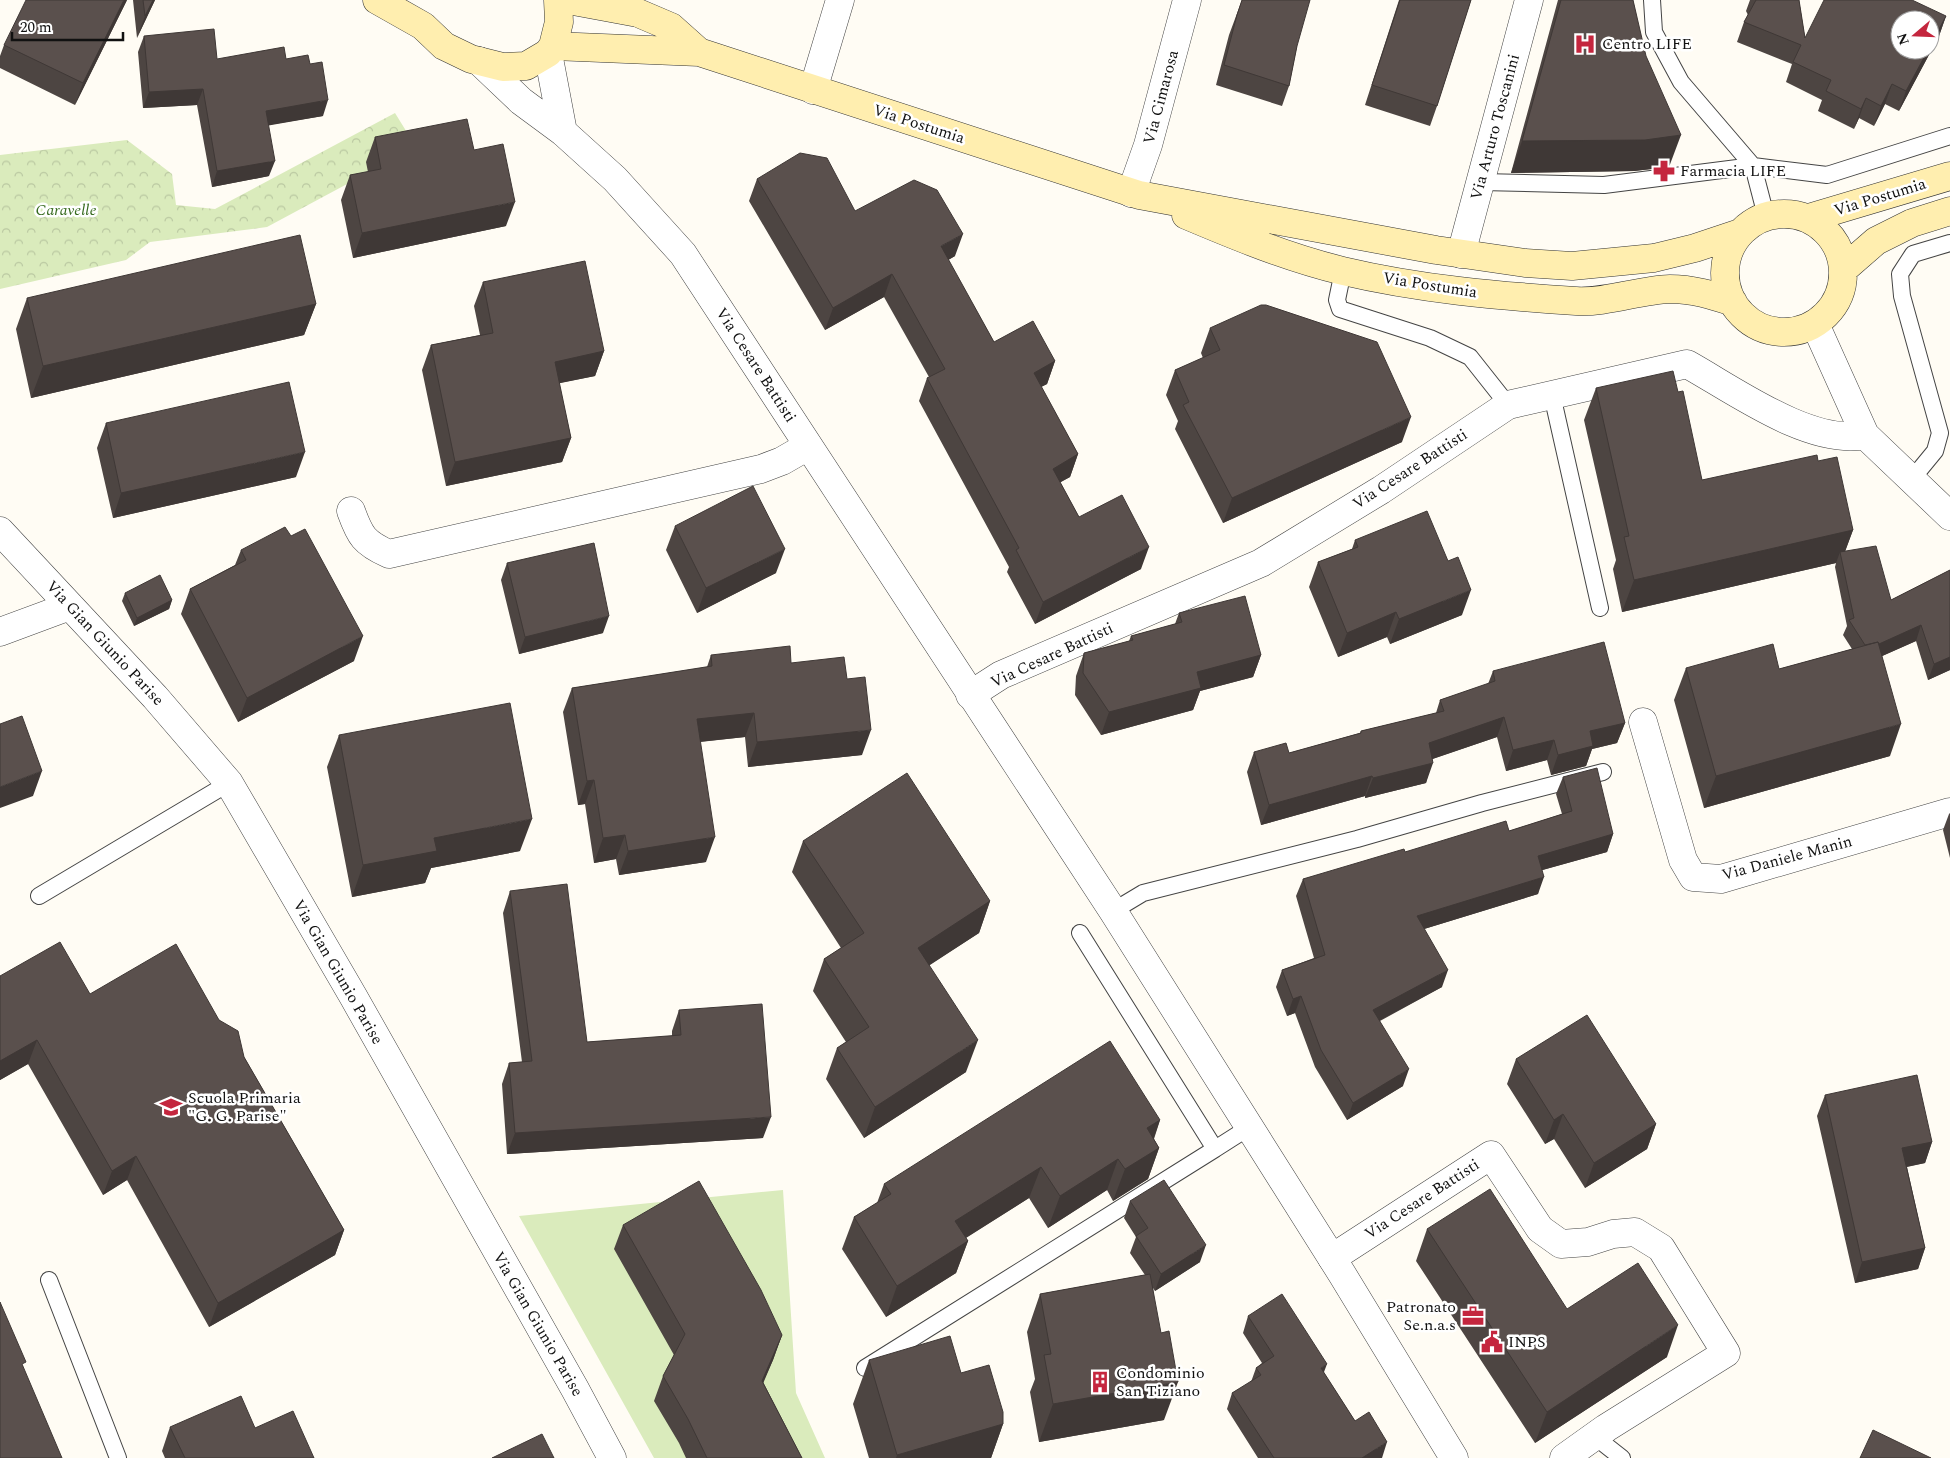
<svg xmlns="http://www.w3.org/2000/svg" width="1950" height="1458" viewBox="0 0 1950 1458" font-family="Spectral,serif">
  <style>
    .grass { fill: #daebbc }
    .park { fill: url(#park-crowns) }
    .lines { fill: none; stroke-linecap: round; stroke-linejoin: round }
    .service-casing { stroke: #444; stroke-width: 18 }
    .minor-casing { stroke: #444; stroke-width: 29 }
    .tertiary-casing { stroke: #444; stroke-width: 29 }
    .secondary-casing { stroke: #333; stroke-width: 29 }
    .service { stroke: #fff; stroke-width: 16 }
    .minor { stroke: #fff; stroke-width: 28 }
    .tertiary { stroke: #fff; stroke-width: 28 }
    .secondary { stroke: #ffeeaf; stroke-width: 28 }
    .wall { fill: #4d4542 }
    .shaded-wall { fill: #3f3836 }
    .building { fill: #5a504d; stroke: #3f3836 }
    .labels { text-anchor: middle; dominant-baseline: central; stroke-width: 5; stroke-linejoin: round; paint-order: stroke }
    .poi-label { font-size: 16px; fill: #111; stroke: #fff; text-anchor: start }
    .street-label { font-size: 16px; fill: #111; stroke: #fff }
    .park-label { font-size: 16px; font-style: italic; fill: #376b1f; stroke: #fff }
  </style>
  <defs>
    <pattern id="park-crowns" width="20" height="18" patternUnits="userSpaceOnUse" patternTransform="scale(1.25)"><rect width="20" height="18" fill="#daebbc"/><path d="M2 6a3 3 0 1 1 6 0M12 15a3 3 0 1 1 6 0" fill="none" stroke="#bac8a1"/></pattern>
  </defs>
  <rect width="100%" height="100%" fill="#fffcf4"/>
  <!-- grass -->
  <path class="grass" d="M 783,1190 L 796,1393 L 825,1458 L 654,1458 L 519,1216 Z"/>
  <!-- park -->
  <path class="park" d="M 395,113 L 416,147 L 267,227 L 150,242 L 126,260 L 0,289 L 0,155 L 127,140 L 172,174 L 176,205 L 215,209 Z"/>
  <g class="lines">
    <!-- service casing -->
    <g class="service-casing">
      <path id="service" d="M 1652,0 L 1654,32 L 1681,82 L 1753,166 L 1766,216
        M 1481,182 L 1604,185 L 1753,166 L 1827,175 L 1950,136
        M 1343,271 L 1337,300 L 1340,309 L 1430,338 L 1470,357 L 1508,405
        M 1552,395 L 1600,608
        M 1912,479 L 1935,451 L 1940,433 L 1902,296 L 1900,274 L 1913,254 L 1950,243
        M 39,896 L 229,783
        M 1113,911 L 1143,893 L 1357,839 L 1482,803 L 1603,772
        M 1080,933 L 1215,1149 L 1248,1128
        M 49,1280 L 118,1458
        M 865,1368 L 1215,1149
        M 1594,1436 L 1622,1458"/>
    </g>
    <!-- minor casing -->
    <g class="minor-casing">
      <path id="minor" d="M 813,90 L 840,0
        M 1131,193 L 1148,145 L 1187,0
        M 1461,254 L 1529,0
        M 1815,324 L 1865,435 L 1950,516
        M 351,511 C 360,536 364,543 389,554 L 761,469 L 782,461 L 808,446
        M 0,531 L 155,697 L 229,783 L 353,996 L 575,1389 L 612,1458
        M 0,632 L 70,606
        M 970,695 L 1001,675 L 1261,563 L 1381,490 L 1508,405 L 1687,364 C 1734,390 1810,446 1865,435
        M 1643,722 L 1683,860 L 1693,877 L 1721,879 L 1950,812
        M 1332,1258 L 1491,1155 L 1540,1229 L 1561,1244 L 1588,1242 L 1613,1234 L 1635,1232 L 1661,1248 L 1726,1353 L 1606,1428 L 1564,1458"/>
    </g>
    <!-- tertiary casing -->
    <g class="tertiary-casing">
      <path id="tertiary" d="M 548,53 L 563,132
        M 479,61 L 521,101 L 563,132 L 615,179 L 683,254 L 1113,911 L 1342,1274 L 1454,1458"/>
    </g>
    <!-- secondary casing -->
    <g class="secondary-casing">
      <path id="secondary" d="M 377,0 L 423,26 L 444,46 L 471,59 L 503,67 L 526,66 L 548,53 L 553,46 L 559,22 L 558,0
        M 568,0 L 638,13 L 671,27 L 699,52
        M 553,46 L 699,52 L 1139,195 L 1436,250 L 1525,263 L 1572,266 L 1654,258 L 1695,248 L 1740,233
        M1725 273a59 59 0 1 1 118 0a59 59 0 1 1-118 0Z
        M 1186,215 C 1238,237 1289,258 1343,271 C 1419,289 1498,296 1576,301 C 1607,303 1639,290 1670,289 C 1693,289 1712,295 1733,302
        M 1809,218 L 1950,176
        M 1845,268 L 1876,241 L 1912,223 L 1950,211"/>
    </g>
    <!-- service -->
    <use href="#service" class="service"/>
    <!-- minor -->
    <use href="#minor" class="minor"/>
    <!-- tertiary -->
    <use href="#tertiary" class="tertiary"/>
    <!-- secondary -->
    <use href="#secondary" class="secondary"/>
  </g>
  <!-- wall -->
  <path class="wall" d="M 127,0 L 75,105 L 0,68 L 0,56 L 4,45 Z
    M 133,0 L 155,0 L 137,38 Z
    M 1242,0 L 1297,46 L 1289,86 L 1282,106 L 1216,85 L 1229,35 Z
    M 1399,0 L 1471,0 L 1437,106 L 1430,126 L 1365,105 Z
    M 1558,0 L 1633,0 L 1669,167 L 1634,171 L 1511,173 Z
    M 1750,0 L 1799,0 L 1805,38 L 1946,16 L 1939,36 L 1899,111 L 1885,104 L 1874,126 L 1859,118 L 1854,129 L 1818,111 L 1822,100 L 1786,82 L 1792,64 L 1737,42 L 1744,22 L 1748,15 L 1746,11 Z
    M 144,36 L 217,59 L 286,59 L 310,64 L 323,116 L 268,125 L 269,176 L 212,187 L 197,105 L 143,108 L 138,52 Z
    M 375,137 L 474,150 L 506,226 L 353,258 L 341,200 L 350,175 L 368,172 L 366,162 Z
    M 757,179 L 855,211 L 955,256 L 948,260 L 994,342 L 1055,361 L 1047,384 L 1041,387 L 1078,454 L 1070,477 L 1060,482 L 1079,517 L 1141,569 L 1035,624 L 1007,572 L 1009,567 L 919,401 L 927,378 L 929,377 L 884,297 L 825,330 L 749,201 Z
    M 483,282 L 604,351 L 595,376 L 559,383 L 571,438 L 562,462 L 446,486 L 422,370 L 431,345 L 480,335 L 474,306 Z
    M 27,298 L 316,304 L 304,335 L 31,398 L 16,329 Z
    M 1210,328 L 1402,442 L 1223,523 L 1175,429 L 1178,421 L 1166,395 L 1175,370 L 1203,358 L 1201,353 Z
    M 1596,388 L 1678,392 L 1702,480 L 1818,461 L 1853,530 L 1845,551 L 1891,600 L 1950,570 L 1950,670 L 1928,680 L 1916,641 L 1882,656 L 1890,756 L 1704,808 L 1674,700 L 1686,668 L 1779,669 L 1852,649 L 1843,635 L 1847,626 L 1835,567 L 1836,563 L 1622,612 L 1613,569 L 1616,560 L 1584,420 Z
    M 106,423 L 296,477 L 113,518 L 97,448 Z
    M 675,526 L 776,573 L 697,613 L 666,550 Z
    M 1355,540 L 1462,615 L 1390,644 L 1387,637 L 1338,657 L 1309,587 L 1318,562 L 1352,549 Z
    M 241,550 L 354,661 L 238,722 L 181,614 L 190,589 L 235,565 Z
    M 507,563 L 603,633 L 519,654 L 501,580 Z
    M 125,593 L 172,600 L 169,609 L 134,626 L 122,601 Z
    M 1179,613 L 1261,655 L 1253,677 L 1200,691 L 1193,710 L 1101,735 L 1075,695 L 1076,676 L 1084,653 L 1129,641 L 1131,636 L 1175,624 Z
    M 711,655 L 791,663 L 847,679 L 862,755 L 748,767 L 745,737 L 700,742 L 706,862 L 619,875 L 616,859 L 594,863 L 585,804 L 578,805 L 563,712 L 572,688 L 707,667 Z
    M 1493,671 L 1625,723 L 1617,743 L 1592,749 L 1586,766 L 1551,775 L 1547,760 L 1506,771 L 1497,737 L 1432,759 L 1426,783 L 1365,798 L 1365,796 L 1261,825 L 1247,772 L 1254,752 L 1289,753 L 1360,733 L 1361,731 L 1436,713 L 1440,700 L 1488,684 Z
    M 339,735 L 520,851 L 431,868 L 425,883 L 352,897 L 327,767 Z
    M 1563,777 L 1613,834 L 1607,852 L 1542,870 L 1538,894 L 1424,929 L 1442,987 L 1380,1021 L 1403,1086 L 1347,1120 L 1315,1067 L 1295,1013 L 1287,1016 L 1276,987 L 1282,970 L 1314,958 L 1296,896 L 1303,879 L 1405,852 L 1509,831 L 1562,814 L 1556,794 Z
    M 1950,813 L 1950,858 L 1943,830 L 1949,814 Z
    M 803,841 L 990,901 L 979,933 L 929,965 L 966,1072 L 864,1138 L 826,1079 L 837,1048 L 846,1042 L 813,991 L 824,959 L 841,948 L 792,872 Z
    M 510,891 L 587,1042 L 672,1036 L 672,1031 L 679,1010 L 763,1138 L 507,1154 L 502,1084 L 509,1063 L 522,1062 L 503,913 Z
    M 0,976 L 90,994 L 219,1020 L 244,1057 L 344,1230 L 335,1255 L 209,1327 L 127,1180 L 103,1195 L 28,1064 L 0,1080 Z
    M 1516,1059 L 1656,1124 L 1647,1149 L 1585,1188 L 1554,1139 L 1545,1144 L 1507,1084 Z
    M 1825,1095 L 1932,1142 L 1925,1163 L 1907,1167 L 1925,1248 L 1918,1269 L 1855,1283 L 1817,1116 Z
    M 1160,1120 L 1154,1139 L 1159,1148 L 1148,1179 L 1113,1201 L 1107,1190 L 1048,1228 L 1029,1198 L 966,1238 L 968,1241 L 956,1273 L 886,1317 L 842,1249 L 854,1217 L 877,1203 L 884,1184 Z
    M 1130,1201 L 1200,1262 L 1155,1291 L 1153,1288 L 1164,1420 L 1039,1442 L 1030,1392 L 1035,1379 L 1027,1332 L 1040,1294 L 1145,1275 L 1130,1253 L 1136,1237 L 1124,1218 Z
    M 623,1225 L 782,1335 L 773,1360 L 763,1382 L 802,1458 L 686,1458 L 679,1443 L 654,1401 L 663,1376 L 674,1355 L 614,1249 Z
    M 1427,1229 L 1567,1309 L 1667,1357 L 1535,1443 L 1416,1261 Z
    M 1248,1316 L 1324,1373 L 1355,1421 L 1382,1458 L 1258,1458 L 1227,1409 L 1232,1393 L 1251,1382 L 1256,1368 L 1262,1363 L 1243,1333 Z
    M 869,1360 L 961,1373 L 1003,1424 L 991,1458 L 869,1458 L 853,1404 Z
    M 170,1427 L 255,1428 L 314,1458 L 165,1458 L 162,1451 Z"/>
  <!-- shaded-wall -->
  <path class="shaded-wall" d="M 124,0 L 127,0 L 75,105 L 83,83 Z
    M 153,0 L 155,0 L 137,38 L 145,16 Z
    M 1946,16 L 1939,36 L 1899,111 L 1906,91 L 1928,50 L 1930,50 L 1930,46 Z
    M 1892,84 L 1885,104 L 1874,126 L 1881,106 Z
    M 203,89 L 197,105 L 143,108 L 149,92 Z
    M 1866,98 L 1859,118 L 1854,129 L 1861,109 Z
    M 328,100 L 323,116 L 260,127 L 266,111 Z
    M 1681,135 L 1669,167 L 1634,171 L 1511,173 L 1522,141 Z
    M 275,161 L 269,176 L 212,187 L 217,171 Z
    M 515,202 L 506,226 L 353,258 L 362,233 Z
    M 963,234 L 955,256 L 933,269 L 941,246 Z
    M 892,274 L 884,297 L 825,330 L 833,308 Z
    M 316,304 L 304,335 L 31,398 L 43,366 Z
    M 604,351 L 595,376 L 546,386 L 555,362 Z
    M 1055,361 L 1047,384 L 1025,395 L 1034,373 Z
    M 1411,417 L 1402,442 L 1223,523 L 1232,498 Z
    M 571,438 L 562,462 L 446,486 L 455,462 Z
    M 305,452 L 296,477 L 113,518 L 121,493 Z
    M 1078,454 L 1070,477 L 1045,491 L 1053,469 Z
    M 1853,530 L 1842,560 L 1840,552 L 1836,563 L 1622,612 L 1634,580 Z
    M 1149,547 L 1141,569 L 1035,624 L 1043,602 Z
    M 785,549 L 776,573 L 697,613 L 706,588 Z
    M 1471,590 L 1462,615 L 1390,644 L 1399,619 Z
    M 172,600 L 169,609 L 134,626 L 137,618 Z
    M 1396,612 L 1387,637 L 1338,657 L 1347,633 Z
    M 609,616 L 603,633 L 519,654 L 525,637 Z
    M 1921,625 L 1916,641 L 1862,665 L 1868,649 Z
    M 363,636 L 354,661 L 238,722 L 247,698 Z
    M 1261,655 L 1253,677 L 1200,691 L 1193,710 L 1101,735 L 1109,712 L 1197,672 Z
    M 1950,657 L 1950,670 L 1928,680 L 1934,664 Z
    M 754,713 L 745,737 L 688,743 L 697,719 Z
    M 1504,717 L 1497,737 L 1421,763 L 1429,743 Z
    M 1625,723 L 1617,743 L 1592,749 L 1586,766 L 1551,775 L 1558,755 L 1590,731 Z
    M 1901,724 L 1890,756 L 1704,808 L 1716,776 Z
    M 871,730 L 862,755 L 748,767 L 757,742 Z
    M 1554,740 L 1547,760 L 1506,771 L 1513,750 Z
    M 1433,763 L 1426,783 L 1365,798 L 1373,778 Z
    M 42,771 L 33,796 L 0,808 L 0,787 Z
    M 1372,776 L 1365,796 L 1261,825 L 1269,805 Z
    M 594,780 L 585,804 L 578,805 L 587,781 Z
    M 532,819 L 520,851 L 431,868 L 425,883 L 352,897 L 363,865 L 434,838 Z
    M 1613,834 L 1607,852 L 1532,873 L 1538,856 Z
    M 625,835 L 616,859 L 594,863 L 603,838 Z
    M 715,837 L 706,862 L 619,875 L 628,851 Z
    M 1544,877 L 1538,894 L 1411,933 L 1417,916 Z
    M 990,901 L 979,933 L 907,980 L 918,948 Z
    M 1448,970 L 1442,987 L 1367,1027 L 1373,1010 Z
    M 1301,996 L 1295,1013 L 1287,1016 L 1293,999 Z
    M 37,1040 L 28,1064 L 0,1080 L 0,1061 Z
    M 978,1040 L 966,1072 L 864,1138 L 875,1107 Z
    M 1409,1069 L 1403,1086 L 1347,1120 L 1353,1103 Z
    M 1563,1114 L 1554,1139 L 1545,1144 L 1554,1120 Z
    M 771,1117 L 763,1138 L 507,1154 L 515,1133 Z
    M 1160,1120 L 1149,1151 L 1147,1128 Z
    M 1656,1124 L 1647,1149 L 1585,1188 L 1594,1163 Z
    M 1932,1142 L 1925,1163 L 1895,1169 L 1902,1148 Z
    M 1159,1148 L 1148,1179 L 1113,1201 L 1125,1169 Z
    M 136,1156 L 127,1180 L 103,1195 L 112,1171 Z
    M 1118,1159 L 1107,1190 L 1048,1228 L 1060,1196 Z
    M 1041,1167 L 1029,1198 L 943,1252 L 955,1221 Z
    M 344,1230 L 335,1255 L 209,1327 L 218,1303 Z
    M 968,1241 L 956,1273 L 886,1317 L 897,1286 Z
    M 1206,1245 L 1200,1262 L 1155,1291 L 1161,1274 Z
    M 1925,1248 L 1918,1269 L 1855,1283 L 1862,1262 Z
    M 1678,1325 L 1667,1357 L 1535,1443 L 1547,1412 Z
    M 782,1335 L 773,1360 L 754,1405 L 762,1381 Z
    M 1327,1364 L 1321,1380 L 1321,1368 Z
    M 1178,1382 L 1164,1420 L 1039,1442 L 1053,1404 Z
    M 1003,1424 L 991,1458 L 896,1458 L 897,1455 Z
    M 1387,1442 L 1382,1458 L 1362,1458 Z"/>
  <!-- building -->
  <path class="building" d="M 26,0 L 124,0 L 83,83 L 4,45 Z
    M 143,0 L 153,0 L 145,16 Z
    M 1242,0 L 1310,0 L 1297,46 L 1289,86 L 1224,65 L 1237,15 Z
    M 1400,0 L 1471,0 L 1437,106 L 1372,85 Z
    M 1561,0 L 1633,0 L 1646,56 L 1681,135 L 1645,140 L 1522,141 Z
    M 1756,0 L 1799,0 L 1805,38 L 1824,0 L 1912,0 L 1946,16 L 1930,46 L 1930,20 L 1900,20 L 1900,50 L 1928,50 L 1906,91 L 1892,84 L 1881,106 L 1866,98 L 1861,109 L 1826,91 L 1831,80 L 1793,62 L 1801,45 L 1744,22 Z
    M 214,29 L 217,59 L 284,47 L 286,59 L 308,55 L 310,64 L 322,62 L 328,100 L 266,111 L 275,161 L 217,171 L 203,89 L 149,92 L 144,36 Z
    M 467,119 L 474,150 L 503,144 L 515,202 L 362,233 L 350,175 L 381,169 L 375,137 Z
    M 800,153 L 827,158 L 855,211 L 914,180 L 937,190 L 963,234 L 941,246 L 994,342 L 1033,321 L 1055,361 L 1034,373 L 1078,454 L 1053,469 L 1079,517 L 1122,495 L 1149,547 L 1043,602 L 1016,550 L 1019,548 L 927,378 L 945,369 L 892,274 L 833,308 L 757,179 Z
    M 300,235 L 316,304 L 43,366 L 27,298 Z
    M 585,261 L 604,351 L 555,362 L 571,438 L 455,462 L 431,345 L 493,333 L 483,282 Z
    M 1261,305 L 1266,305 L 1377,342 L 1411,417 L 1232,498 L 1183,405 L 1189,402 L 1175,370 L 1220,350 L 1210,328 Z
    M 1673,371 L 1678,392 L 1683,391 L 1702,480 L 1817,455 L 1818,461 L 1837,457 L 1853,530 L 1634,580 L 1624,537 L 1629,536 L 1596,388 Z
    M 289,382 L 305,452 L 121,493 L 106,423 Z
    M 753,486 L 785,549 L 706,588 L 675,526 Z
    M 1427,511 L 1448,561 L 1458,557 L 1471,590 L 1399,619 L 1396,612 L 1347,633 L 1318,562 L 1358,547 L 1355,540 Z
    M 285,527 L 291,536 L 305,529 L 363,636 L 247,698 L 190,589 L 246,560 L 241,550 Z
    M 594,543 L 609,616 L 525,637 L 507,563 Z
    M 1876,546 L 1891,600 L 1950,570 L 1950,657 L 1934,664 L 1921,625 L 1879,644 L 1878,642 L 1865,645 L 1849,620 L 1854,618 L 1840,552 Z
    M 160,575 L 172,600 L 137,618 L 125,593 Z
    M 1245,596 L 1261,655 L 1197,672 L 1201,688 L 1109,712 L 1083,673 L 1084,653 L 1133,640 L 1131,636 L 1182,622 L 1179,613 Z
    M 1604,642 L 1625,723 L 1590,731 L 1593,746 L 1558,755 L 1554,740 L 1513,750 L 1504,717 L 1429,743 L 1433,763 L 1373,778 L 1372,776 L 1269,805 L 1254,752 L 1286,743 L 1289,753 L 1361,733 L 1361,731 L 1444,711 L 1440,700 L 1495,681 L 1493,671 Z
    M 1878,642 L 1901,724 L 1716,776 L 1686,668 L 1773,644 L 1779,669 Z
    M 790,646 L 791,663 L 844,657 L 847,679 L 865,677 L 871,730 L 757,742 L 754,713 L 697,719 L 715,837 L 628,851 L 625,835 L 603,838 L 594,780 L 587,781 L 572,688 L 712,666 L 711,655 Z
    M 510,703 L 532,819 L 434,838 L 437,851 L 363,865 L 339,735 Z
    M 22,716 L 42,771 L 0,787 L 0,724 Z
    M 1597,768 L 1613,834 L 1538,856 L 1544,877 L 1417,916 L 1448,970 L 1373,1010 L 1409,1069 L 1353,1103 L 1321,1050 L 1301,996 L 1293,999 L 1282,970 L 1325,955 L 1303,879 L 1404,849 L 1405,852 L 1506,821 L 1509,831 L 1572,811 L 1563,777 Z
    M 907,773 L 990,901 L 918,948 L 978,1040 L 875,1107 L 837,1048 L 869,1027 L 824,959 L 864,933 L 803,841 Z
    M 567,884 L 587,1042 L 681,1035 L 679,1010 L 762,1004 L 771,1117 L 515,1133 L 509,1063 L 532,1061 L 510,891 Z
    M 60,942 L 90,994 L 176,944 L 219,1020 L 238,1031 L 244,1057 L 344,1230 L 218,1303 L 136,1156 L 112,1171 L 37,1040 L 0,1061 L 0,976 Z
    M 1587,1015 L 1656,1124 L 1594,1163 L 1563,1114 L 1554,1120 L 1516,1059 Z
    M 1110,1041 L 1160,1120 L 1147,1128 L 1159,1148 L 1125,1169 L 1118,1159 L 1060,1196 L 1041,1167 L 955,1221 L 968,1241 L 897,1286 L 854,1217 L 891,1194 L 884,1184 Z
    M 1917,1075 L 1932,1142 L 1902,1148 L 1925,1248 L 1862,1262 L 1825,1095 Z
    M 1164,1180 L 1206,1245 L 1161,1274 L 1136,1236 L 1148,1228 L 1130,1201 Z
    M 699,1181 L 761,1290 L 782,1335 L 762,1381 L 802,1458 L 707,1458 L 688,1419 L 663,1376 L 685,1334 L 623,1225 Z
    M 1490,1189 L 1567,1309 L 1638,1263 L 1678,1325 L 1547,1412 L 1427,1229 Z
    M 1150,1274 L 1161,1333 L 1169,1331 L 1178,1382 L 1053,1404 L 1044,1355 L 1051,1354 L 1040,1294 Z
    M 1282,1294 L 1327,1364 L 1321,1368 L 1355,1421 L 1369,1412 L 1387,1442 L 1362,1458 L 1274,1458 L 1232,1393 L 1261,1375 L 1256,1368 L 1274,1356 L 1248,1316 Z
    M 0,1302 L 26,1362 L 22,1364 L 62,1458 L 0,1458 Z
    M 950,1336 L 961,1373 L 989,1365 L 1003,1412 L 1003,1424 L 897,1455 L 869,1360 Z
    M 241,1396 L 255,1428 L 293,1411 L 314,1458 L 185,1458 L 170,1427 Z
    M 1873,1430 L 1931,1458 L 1860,1458 Z
    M 542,1434 L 554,1458 L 492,1458 Z"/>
  <!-- icons -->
  <defs>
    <g id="hospital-bare" transform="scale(1.725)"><path d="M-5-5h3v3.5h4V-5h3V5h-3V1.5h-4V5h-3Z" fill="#c4263e" stroke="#fff" stroke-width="2.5" paint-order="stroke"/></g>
    <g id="pharmacy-bare" transform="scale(1.725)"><path d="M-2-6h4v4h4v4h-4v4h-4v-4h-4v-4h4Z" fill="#c4263e" stroke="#fff" stroke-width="2.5" paint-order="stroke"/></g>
    <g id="school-bare" transform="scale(1.725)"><path d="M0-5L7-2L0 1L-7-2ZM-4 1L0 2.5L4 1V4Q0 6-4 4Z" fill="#c4263e" stroke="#fff" stroke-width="2.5" paint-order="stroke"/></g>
    <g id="office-bare" transform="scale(1.725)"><path d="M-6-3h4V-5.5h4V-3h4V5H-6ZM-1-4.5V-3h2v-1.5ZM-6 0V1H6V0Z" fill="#c4263e" stroke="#fff" stroke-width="2.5" paint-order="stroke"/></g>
    <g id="civic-bare" transform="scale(1.725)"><path d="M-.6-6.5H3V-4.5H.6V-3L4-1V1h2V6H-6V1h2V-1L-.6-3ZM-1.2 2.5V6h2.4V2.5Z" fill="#c4263e" stroke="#fff" stroke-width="2.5" paint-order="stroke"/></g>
    <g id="building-bare" transform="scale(1.725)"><path d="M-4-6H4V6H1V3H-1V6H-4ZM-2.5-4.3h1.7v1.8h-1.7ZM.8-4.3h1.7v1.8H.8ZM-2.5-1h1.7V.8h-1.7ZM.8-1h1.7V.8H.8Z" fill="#c4263e" stroke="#fff" stroke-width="2.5" paint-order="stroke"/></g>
  </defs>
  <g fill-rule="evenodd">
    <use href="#hospital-bare" x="1585" y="44"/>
    <use href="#pharmacy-bare" x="1664" y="171"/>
    <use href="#school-bare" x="171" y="1107"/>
    <use href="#office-bare" x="1473" y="1316"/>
    <use href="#civic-bare" x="1492" y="1342"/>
    <use href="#building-bare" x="1100" y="1382"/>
  </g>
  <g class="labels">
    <!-- poi labels -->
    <g class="poi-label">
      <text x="1602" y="44">Centro LIFE</text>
      <text x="1680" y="171">Farmacia LIFE</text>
      <text x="188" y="1098">Scuola Primaria<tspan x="188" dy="18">"G. G. Parise"</tspan></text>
      <text x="1456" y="1307" text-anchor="end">Patronato<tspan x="1456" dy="18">Se.n.a.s</tspan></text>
      <text x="1508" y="1342">INPS</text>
      <text x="1116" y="1373">Condominio<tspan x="1116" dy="18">San Tiziano</tspan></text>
    </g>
    <!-- street labels -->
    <g class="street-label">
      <text transform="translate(1161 97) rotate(-75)">Via Cimarosa</text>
      <text transform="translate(919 124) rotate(18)">Via Postumia</text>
      <text transform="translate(1495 127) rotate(-75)">Via Arturo Toscanini</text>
      <text transform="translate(1880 197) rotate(-17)">Via Postumia</text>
      <text transform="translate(1430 285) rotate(9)">Via Postumia</text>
      <text transform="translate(756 365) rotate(57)">Via Cesare Battisti</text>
      <text transform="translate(1410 469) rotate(-33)">Via Cesare Battisti</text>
      <text transform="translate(105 643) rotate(47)">Via Gian Giunio Parise</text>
      <text transform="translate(1052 655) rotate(-25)">Via Cesare Battisti</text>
      <text transform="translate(1787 858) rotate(-15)">Via Daniele Manin</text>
      <text transform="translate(338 972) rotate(60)">Via Gian Giunio Parise</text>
      <text transform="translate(1422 1199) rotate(-33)">Via Cesare Battisti</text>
      <text transform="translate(538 1324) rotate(60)">Via Gian Giunio Parise</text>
    </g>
    <!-- park labels -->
    <g class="park-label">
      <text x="66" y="210">Caravelle</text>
    </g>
  </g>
  <!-- north arrow -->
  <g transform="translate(1915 35) rotate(251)"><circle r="24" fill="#ffffff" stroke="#a0a0a0"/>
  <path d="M0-4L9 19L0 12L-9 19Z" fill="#c4263e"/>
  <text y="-8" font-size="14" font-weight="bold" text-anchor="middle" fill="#111111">N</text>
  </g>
  <!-- scale -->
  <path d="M12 32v8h111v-8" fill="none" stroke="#111111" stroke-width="2.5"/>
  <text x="20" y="32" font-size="15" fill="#111111" stroke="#ffffff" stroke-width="4" paint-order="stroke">20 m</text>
</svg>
